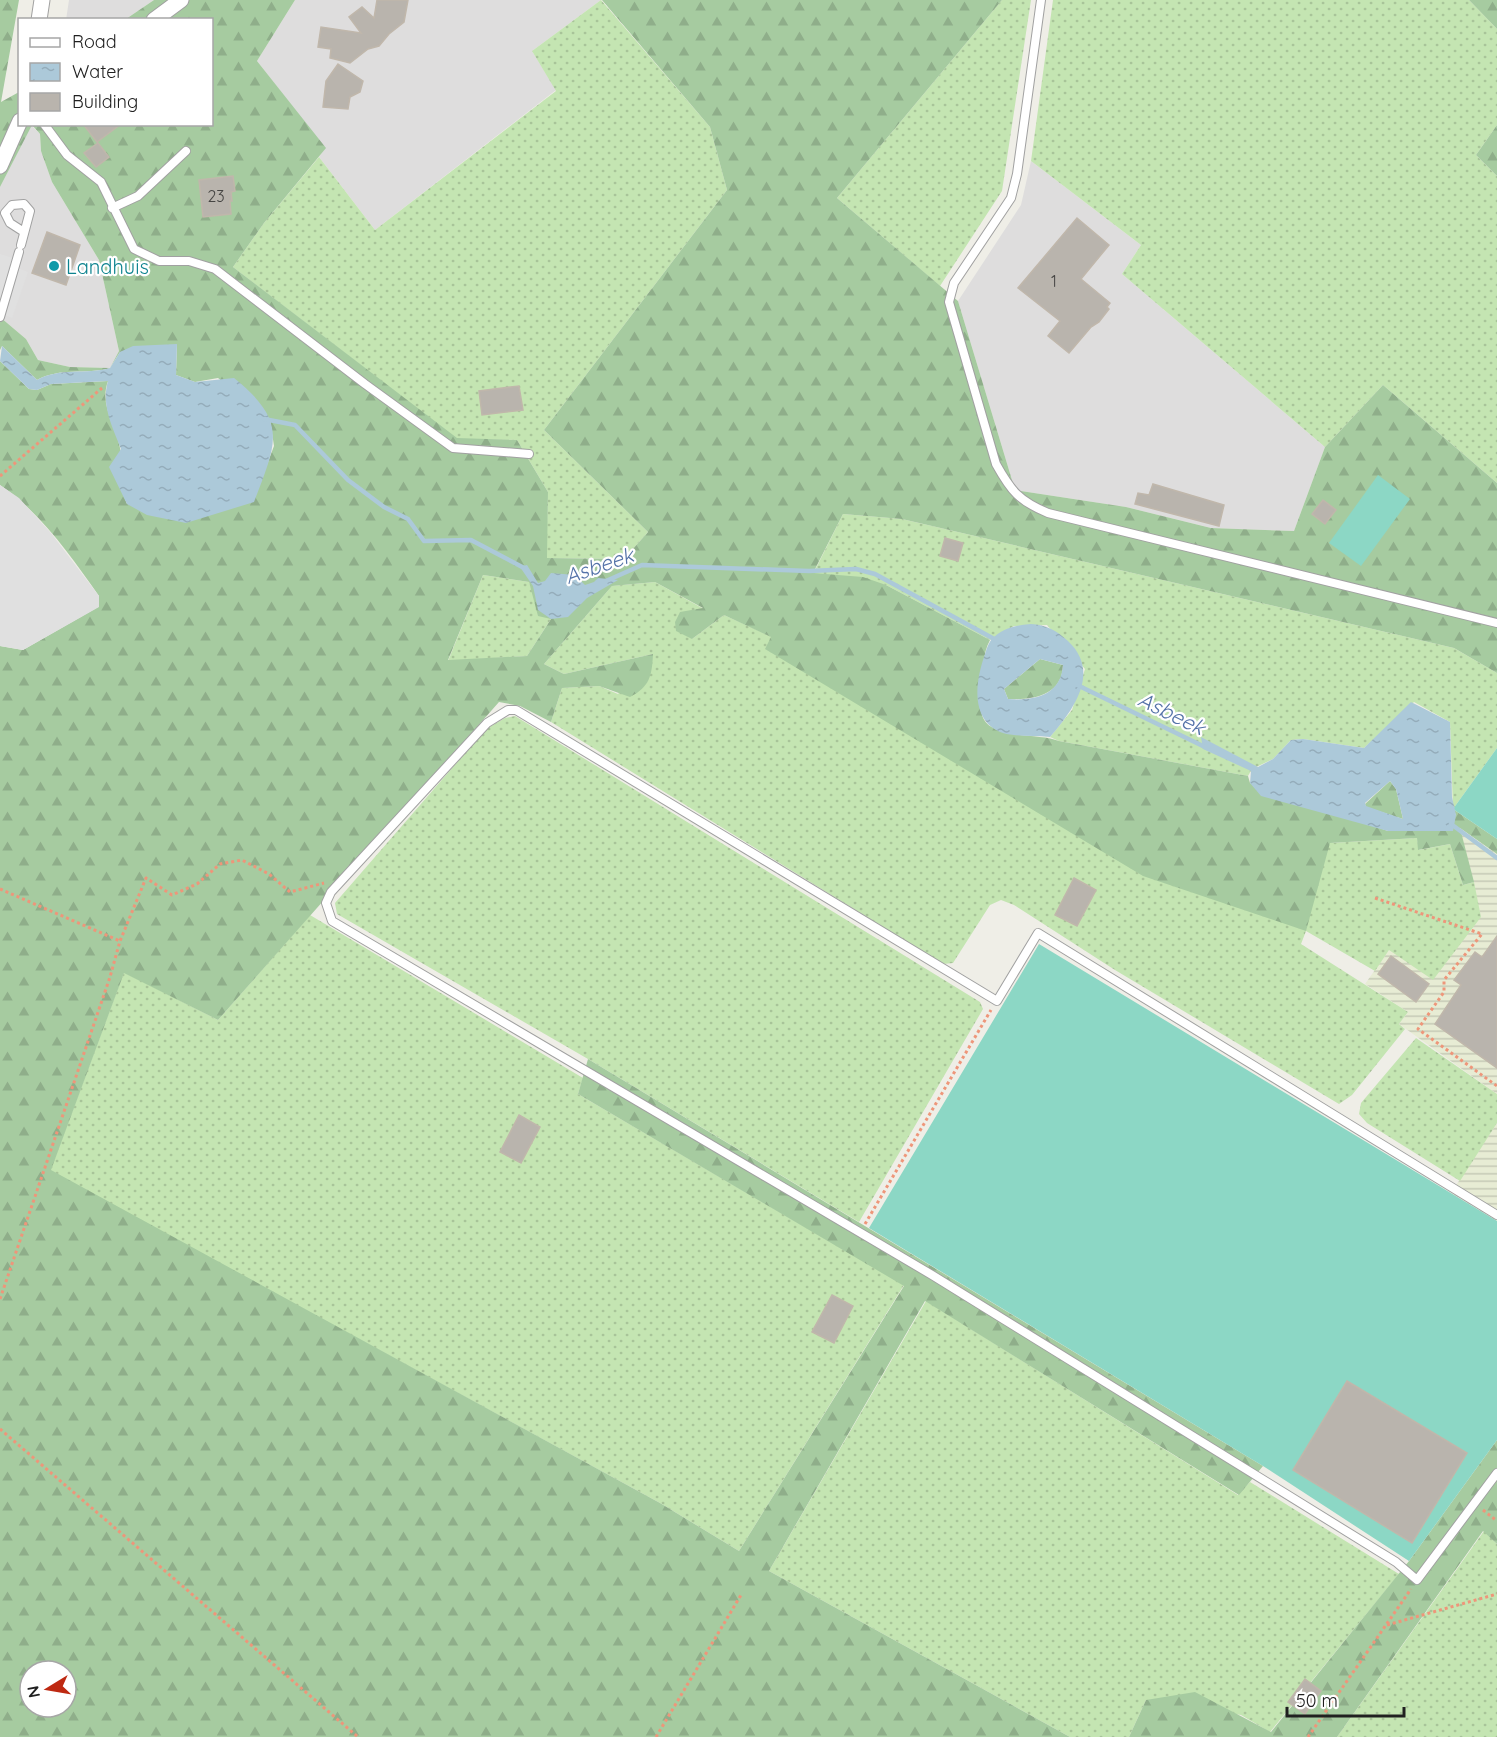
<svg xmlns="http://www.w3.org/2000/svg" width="1497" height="1737" viewBox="0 0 1497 1737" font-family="Quicksand,sans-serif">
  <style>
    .residential { fill: #dedddd }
    .farmland { fill: url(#farmland-rules) }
    .grass { fill: url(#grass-dots) }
    .forest { fill: url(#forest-firs); fill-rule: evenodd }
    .pitch { fill: #8cd7c5 }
    .parking { fill: #e0e0e0 }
    .water { fill: url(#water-ripples); fill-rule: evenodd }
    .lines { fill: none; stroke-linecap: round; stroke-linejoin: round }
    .stream { stroke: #acc9d9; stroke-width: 4.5 }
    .building { fill: #b9b4ad; stroke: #c0b7ab; stroke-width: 1.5 }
    .service-casing { stroke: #a1a1a1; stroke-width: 10 }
    .minor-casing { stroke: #a1a1a1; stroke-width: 17 }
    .path { stroke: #ee967a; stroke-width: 3; stroke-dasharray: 3 3; stroke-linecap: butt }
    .service { stroke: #fff; stroke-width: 8 }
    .minor { stroke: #fff; stroke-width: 15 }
    .culture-dot { fill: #0f9aa8; stroke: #fff; stroke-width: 2 }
    .labels { text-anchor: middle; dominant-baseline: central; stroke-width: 4.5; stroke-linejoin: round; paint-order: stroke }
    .number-label { font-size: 16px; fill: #464543 }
    .culture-label { font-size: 20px; fill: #0d838f; stroke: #fff; text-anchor: start }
    .water-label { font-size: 21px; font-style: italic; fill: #5472a8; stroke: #fff }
  </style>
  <defs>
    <pattern id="farmland-rules" width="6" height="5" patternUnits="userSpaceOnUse" patternTransform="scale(1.5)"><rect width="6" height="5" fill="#e7ecd4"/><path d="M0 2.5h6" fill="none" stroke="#c6cab6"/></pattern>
    <pattern id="grass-dots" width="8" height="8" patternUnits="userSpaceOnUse" patternTransform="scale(1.5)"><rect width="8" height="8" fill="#c4e5b2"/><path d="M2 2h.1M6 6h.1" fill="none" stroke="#a8c499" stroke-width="1.8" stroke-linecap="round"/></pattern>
    <pattern id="forest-firs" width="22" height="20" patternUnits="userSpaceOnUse" patternTransform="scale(1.5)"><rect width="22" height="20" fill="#a6cba0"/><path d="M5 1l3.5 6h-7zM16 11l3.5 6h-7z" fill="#8fae8a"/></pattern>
    <pattern id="water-ripples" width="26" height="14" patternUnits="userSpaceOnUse" patternTransform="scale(1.5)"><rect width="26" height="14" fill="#acc9d9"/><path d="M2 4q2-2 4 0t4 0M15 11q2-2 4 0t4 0" fill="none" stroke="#94acba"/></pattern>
  </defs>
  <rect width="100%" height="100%" fill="#efeee7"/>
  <!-- residential -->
  <path class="residential" d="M 69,0 L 154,0 L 126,19 L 66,20 Z
    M 295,0 L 601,0 L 532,51 L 556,90 L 375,230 L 319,157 L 325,148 L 257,61 Z
    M 31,125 L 40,134 L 41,151 L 52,182 L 99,260 L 119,351 L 110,368 L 70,367 L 38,360 L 26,339 L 0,317 L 0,187 Z
    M 1031,161 L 1141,245 L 1122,274 L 1325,447 L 1294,531 L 1211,528 L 1126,507 L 1015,490 L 958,301 L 1021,205 Z"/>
  <!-- farmland -->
  <path class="farmland" d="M 1459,828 L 1497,854 L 1497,1094 L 1399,1024 L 1408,1012 L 1365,984 L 1389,950 L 1481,917 Z
    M 1497,1123 L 1497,1221 L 1451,1193 Z"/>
  <!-- grass -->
  <path class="grass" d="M 601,0 L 710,127 L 727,190 L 544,430 L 648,532 L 624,559 L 546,558 L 548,492 L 517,440 L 457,439 L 233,267 L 264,223 L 319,157 L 375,230 L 556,91 L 532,51 Z
    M 1002,0 L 1031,0 L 1002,191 L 940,286 L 837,198 Z
    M 1053,0 L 1469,0 L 1497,29 L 1497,125 L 1476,155 L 1497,176 L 1497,483 L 1383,385 L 1325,447 L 1122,274 L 1141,245 L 1031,161 Z
    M 843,514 L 902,519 L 1454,648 L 1497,673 L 1497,748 L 1453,809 L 1450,722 L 1414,702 L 1364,748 L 1303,739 L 1291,740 L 1273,759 L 1252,769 L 1248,776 L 1059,741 L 1050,737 L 1072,710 L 1085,669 L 1047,625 L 1014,626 L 990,640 L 886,585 L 813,574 Z
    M 483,575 L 529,582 L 537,604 L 551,619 L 527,656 L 448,661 Z
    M 655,582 L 704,609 L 692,639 L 724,615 L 772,637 L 766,649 L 1330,843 L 1417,838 L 1419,850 L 1450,844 L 1463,885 L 1474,882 L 1481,917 L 1433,980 L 1389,950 L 1375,971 L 1306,931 L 1301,944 L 1408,1012 L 1399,1024 L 1405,1029 L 1352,1095 L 1339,1104 L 1115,970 L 1014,905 L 1001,900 L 990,905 L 953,963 L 943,964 L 551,722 L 562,688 L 599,686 L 618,694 L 653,654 L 564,674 L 544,664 L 612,586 Z
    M 515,716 L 980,1002 L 983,1009 L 859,1222 L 588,1059 L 337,914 L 335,903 L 486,729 L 505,718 Z
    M 310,915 L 583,1078 L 578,1094 L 904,1285 L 739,1551 L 660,1503 L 50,1171 L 124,972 L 218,1020 Z
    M 1416,1038 L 1497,1094 L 1497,1123 L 1460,1181 L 1367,1123 L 1359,1114 L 1361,1103 Z
    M 926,1301 L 1238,1495 L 1250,1482 L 1399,1574 L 1270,1732 L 1241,1715 L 1146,1700 L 1129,1737 L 1070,1737 L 769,1571 Z
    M 1484,1531 L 1497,1544 L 1497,1737 L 1337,1737 Z"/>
  <!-- forest -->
  <path class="forest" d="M 0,0 L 19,0 L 1,102 L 19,92 L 20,124 L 212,124 L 212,20 L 126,19 L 154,0 L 295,0 L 257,61 L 326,148 L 264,223 L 233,267 L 457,438 L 517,440 L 548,492 L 547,558 L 624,559 L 648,532 L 544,430 L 727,190 L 710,127 L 602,0 L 1002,0 L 837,198 L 958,301 L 1015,490 L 1126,507 L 1211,528 L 1294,531 L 1325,447 L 1383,385 L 1497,483 L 1497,673 L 1454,648 L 902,519 L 843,514 L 813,573 L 863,577 L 886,585 L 990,640 C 982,654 984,671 983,687 C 983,695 980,707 982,715 C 990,741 1039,732 1059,741 L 1248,776 L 1250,783 L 1388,831 L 1456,815 L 1453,809 L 1497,839 L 1497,854 L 1460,828 L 1474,882 L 1463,885 L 1450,844 L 1418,850 L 1417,838 L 1330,843 L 1306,931 L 1143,876 L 765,649 L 771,637 L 724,615 L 692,639 L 676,631 L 675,622 L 680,612 L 703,608 L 655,582 L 612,586 L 544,664 L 564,674 L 653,654 C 652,675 650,687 630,697 L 599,686 L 562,688 L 551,722 L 520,706 L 499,702 L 218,1020 L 124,973 L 51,1170 L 660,1503 L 739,1551 L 904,1286 L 578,1094 L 588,1059 L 1263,1466 L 1239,1495 L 925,1301 L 769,1571 L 1070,1737 L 0,1737 L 0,646 L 23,650 L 98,607 L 99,596 C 71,556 41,513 0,485 L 0,361 L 29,389 L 37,390 L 51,384 L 108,381 C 99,406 116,424 120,448 C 124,468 119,485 127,504 L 253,502 L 274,446 L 270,420 L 218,378 L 195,382 L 176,375 L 177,345 L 120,352 L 110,368 C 86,375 60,367 37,380 L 2,346 L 0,350 L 0,317 L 26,339 L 38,360 L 70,367 L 110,368 L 119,351 L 99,260 L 52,182 L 41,151 L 40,134 L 32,125 L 0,187 ZM 483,575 L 529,582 L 538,616 L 551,619 L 527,656 L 448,660 ZM 30,1671 L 66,1671 L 66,1707 L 30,1707 Z
    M 1469,0 L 1497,0 L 1497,29 Z
    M 1497,125 L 1497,176 L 1476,155 Z
    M 1040,659 L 1063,665 C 1062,696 1033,700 1008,699 L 1004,689 Z
    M 1390,781 L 1396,789 L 1403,819 L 1366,807 L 1365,804 Z
    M 1497,1440 L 1497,1544 L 1483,1531 L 1337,1737 L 1129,1737 L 1146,1700 L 1195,1692 L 1271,1732 L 1409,1561 Z"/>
  <!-- pitch -->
  <path class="pitch" d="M 1378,475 L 1410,499 L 1361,566 L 1329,543 Z
    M 1497,748 L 1497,839 L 1453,809 Z
    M 1039,944 L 1497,1221 L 1497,1440 L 1409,1561 L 1263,1466 L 869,1228 Z"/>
  <!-- parking -->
  <path class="parking" d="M 0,254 L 21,261 L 18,268 L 28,272 L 12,318 L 0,313 Z
    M 0,485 L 19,498 L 51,533 L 99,596 L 99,607 L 23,650 L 0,646 Z"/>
  <!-- water -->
  <path class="water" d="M 177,344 L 176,375 L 195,382 L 234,378 C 289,422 276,444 254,502 L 186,523 L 147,515 L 127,504 L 109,467 L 121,449 C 112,426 101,405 108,381 L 51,384 L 37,390 L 29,389 L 0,361 L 2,346 L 37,380 C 60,367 86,375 110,368 L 120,352 L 133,346 Z
    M 527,565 L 538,583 L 545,581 L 551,573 L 575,575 L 585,585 L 594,582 L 598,578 L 618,580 L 587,598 L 568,617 L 551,619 L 538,610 L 533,586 L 520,567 Z
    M 1031,624 C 1046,625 1056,630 1068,641 C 1101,672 1074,709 1050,737 C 1035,735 1016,737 1003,733 C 971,722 975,685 983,660 C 986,652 987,645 992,639 C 1002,628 1017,625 1031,624 ZM 1040,659 L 1063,665 C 1061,696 1033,701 1008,699 L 1004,689 Z
    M 1411,702 L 1450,722 L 1452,797 L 1456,815 L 1453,831 L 1388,831 L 1261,796 L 1250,783 L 1251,771 L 1203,749 L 1201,737 L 1258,767 L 1273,759 L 1291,740 L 1303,739 L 1364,748 ZM 1390,781 L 1396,789 L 1403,819 L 1366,806 L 1365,803 Z"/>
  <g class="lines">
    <!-- stream -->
    <path class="stream" d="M 264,419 L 295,425 L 348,480 L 384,507 L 408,519 L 424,541 L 471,540 L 526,569
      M 606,581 L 642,565 L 809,571 L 856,569 L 875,574 L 996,640
      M 1075,684 L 1207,748
      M 1451,824 L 1497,858"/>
  </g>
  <!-- building -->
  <path class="building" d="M 377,0 L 408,0 L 404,22 L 389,34 L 379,46 L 368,49 L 350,63 L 330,58 L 331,49 L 318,47 L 321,27 L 361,33 L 349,17 L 362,7 L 374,18 Z
    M 338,64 L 363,81 L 360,92 L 350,97 L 348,109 L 323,107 L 326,81 Z
    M 83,124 L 121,124 L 97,142 Z
    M 98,143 L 109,157 L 96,167 L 84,153 Z
    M 233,176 L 235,191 L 231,192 L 232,201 L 230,201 L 231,214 L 203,217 L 199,180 Z
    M 1077,218 L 1109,245 L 1081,279 L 1110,303 L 1107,307 L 1109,309 L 1099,322 L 1091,327 L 1069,353 L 1048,336 L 1060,321 L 1018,288 Z
    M 47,232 L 80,245 L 66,285 L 32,273 Z
    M 519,386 L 523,410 L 482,415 L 479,391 Z
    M 1153,484 L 1224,505 L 1219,526 L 1135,504 L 1138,493 L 1149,495 Z
    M 1323,500 L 1336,510 L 1325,524 L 1312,514 Z
    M 945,538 L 963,543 L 958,561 L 940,556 Z
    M 1074,878 L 1096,890 L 1077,926 L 1055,915 Z
    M 1497,936 L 1497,1068 L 1435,1024 L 1461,985 L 1454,980 L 1475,952 L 1482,957 Z
    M 1391,956 L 1429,984 L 1416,1002 L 1378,974 Z
    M 519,1115 L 540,1127 L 521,1163 L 500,1152 Z
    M 832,1295 L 853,1306 L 834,1343 L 812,1332 Z
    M 1347,1381 L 1467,1453 L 1412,1543 L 1293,1470 Z
    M 1305,1679 L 1321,1691 L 1305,1714 L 1288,1702 Z"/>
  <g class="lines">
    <!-- service casing -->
    <g class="service-casing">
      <path id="service" d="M 1041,0 L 1017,174 L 1011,198 L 954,283 L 949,302 L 996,464 C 1011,491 1019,501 1048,513 L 1497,623
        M 44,124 L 67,155 L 101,182 L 134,249 L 159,261 L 189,261 L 215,269 L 365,384 L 453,448 L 529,454
        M 112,208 L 138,196 L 186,151
        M 21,245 L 30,211 L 24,204 L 12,205 L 5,213 L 10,223 L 24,232
        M 0,317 L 19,252
        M 1497,1215 L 1038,933 L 997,1001 L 516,710 L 508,710 L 487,723 L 331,892 L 326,903 L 332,921 L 932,1275 L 1396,1562 L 1417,1580 L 1497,1473"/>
    </g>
    <!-- minor casing -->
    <g class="minor-casing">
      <path id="minor" d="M 39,20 L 42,0
        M 154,20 L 181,0
        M 0,166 L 20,121"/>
    </g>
    <!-- path -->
    <path class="path" d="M 0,476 L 102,388
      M 0,889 L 120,941
      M 1375,898 L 1482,934 L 1444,980 L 1444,992 L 1418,1029 L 1497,1086
      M 865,1224 L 991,1010
      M 0,1299 L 110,977 L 120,941 L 146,878 L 172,895 L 197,884 L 220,864 L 242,860 L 269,874 L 290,892 L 324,883
      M 0,1429 L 358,1737
      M 1483,1510 L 1497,1521
      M 1387,1625 L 1497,1594
      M 656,1737 L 741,1595
      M 1308,1737 L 1411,1589"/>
    <!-- service -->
    <use href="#service" class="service"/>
    <!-- minor -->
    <use href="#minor" class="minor"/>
  </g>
  <!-- markers -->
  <circle class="culture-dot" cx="54" cy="266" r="6"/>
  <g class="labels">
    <!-- number labels -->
    <g class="number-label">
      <text x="216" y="196">23</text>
      <text x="1054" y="281">1</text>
    </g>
    <!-- culture labels -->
    <g class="culture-label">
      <text x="66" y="266">Landhuis</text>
    </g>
    <!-- water labels -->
    <g class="water-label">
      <text transform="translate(599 565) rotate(-19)">Asbeek</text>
      <text transform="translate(1172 713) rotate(26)">Asbeek</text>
    </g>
  </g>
  <!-- legend -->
  <rect x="18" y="18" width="195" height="108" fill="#ffffff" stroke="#a6a6a6" stroke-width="1.5"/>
  <rect x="30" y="38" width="30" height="9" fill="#ffffff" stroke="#a6a6a6" stroke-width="1.5"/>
  <text x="72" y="48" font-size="18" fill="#202020">Road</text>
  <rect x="30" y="63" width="30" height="18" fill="url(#water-ripples)" stroke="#a6a6a6" stroke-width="1.5"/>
  <text x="72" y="78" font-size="18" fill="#202020">Water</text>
  <rect x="30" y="93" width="30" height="18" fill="#b9b4ad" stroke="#a6a6a6" stroke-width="1.5"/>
  <text x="72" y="108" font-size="18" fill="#202020">Building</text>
  <!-- north arrow -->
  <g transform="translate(48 1689) rotate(259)"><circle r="28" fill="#ffffff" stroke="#a6a6a6" stroke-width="1.5"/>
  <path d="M0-4.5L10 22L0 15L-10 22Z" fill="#be2912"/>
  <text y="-9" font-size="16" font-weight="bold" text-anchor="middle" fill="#202020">N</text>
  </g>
  <!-- scale -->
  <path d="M1287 1707v9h117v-9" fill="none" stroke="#202020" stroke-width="3"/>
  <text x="1296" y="1707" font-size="18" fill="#202020" stroke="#ffffff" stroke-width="4.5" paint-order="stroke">50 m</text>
</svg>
